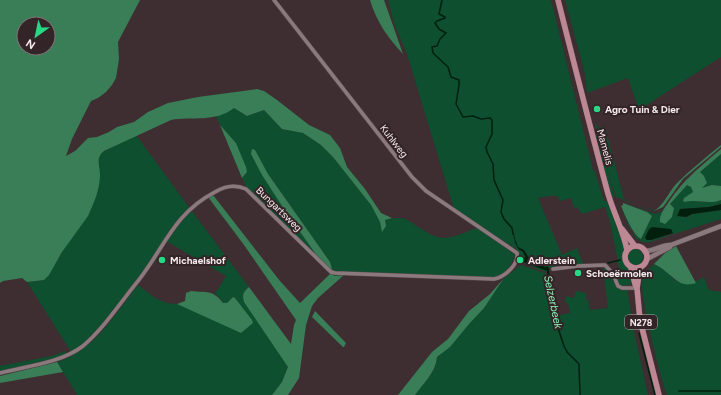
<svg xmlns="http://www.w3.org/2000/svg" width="721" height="395" viewBox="0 0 721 395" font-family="Figtree,sans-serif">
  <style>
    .green { fill: #0e4f2f; fill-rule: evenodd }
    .forest { fill: #397e57; fill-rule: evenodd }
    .water { fill: #00200d }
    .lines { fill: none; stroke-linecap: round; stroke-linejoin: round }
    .stream { stroke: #00200d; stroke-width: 1.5 }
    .minor-casing { stroke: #5a4c50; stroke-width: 4.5 }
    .tertiary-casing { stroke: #5a4c50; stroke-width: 5.5 }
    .primary-casing { stroke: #5a4c50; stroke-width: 6 }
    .minor { stroke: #8c797d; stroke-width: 3.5 }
    .tertiary { stroke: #8c797d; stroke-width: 4.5 }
    .primary { stroke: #bd8793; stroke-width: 5.5 }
    .poi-dot { fill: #28d885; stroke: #332427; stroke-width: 1.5 }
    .labels { text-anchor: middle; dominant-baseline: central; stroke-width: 4; stroke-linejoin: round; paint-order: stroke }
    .shield { fill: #332427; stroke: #bbafb1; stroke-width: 1 }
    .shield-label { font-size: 9px; font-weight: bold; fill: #f5eaec }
    .poi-label { font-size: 10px; font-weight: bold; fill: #f5eaec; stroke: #332427; text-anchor: start }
    .street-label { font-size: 10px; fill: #f5eaec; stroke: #332427 }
    .water-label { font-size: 11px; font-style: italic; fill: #90f2b7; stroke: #332427 }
  </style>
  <rect width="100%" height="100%" fill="#3e2d31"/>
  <!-- green -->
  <path class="green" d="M 388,0 L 551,0 L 593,170 L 595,172 L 604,201 L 607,201 L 624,245 L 623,259 L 624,263 L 631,272 L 633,284 L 621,286 L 619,284 L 617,279 L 621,277 L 610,222 L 605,207 L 582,214 L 577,207 L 574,208 L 571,198 L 560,201 L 557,196 L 549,196 L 538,198 L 562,255 L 577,248 L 583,264 L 548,268 L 547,272 L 537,269 L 525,263 L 516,249 L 454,209 L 407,54 L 395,26 Z
    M 565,0 L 721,0 L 721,57 L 639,110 L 628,78 L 587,93 L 585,74 Z
    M 234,108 L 247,116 L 264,110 L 282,129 L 303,133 L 321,145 L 333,157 L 371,205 L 380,222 L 382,231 L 386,226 L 385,220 C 392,218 399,217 406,219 C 439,240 438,244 476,228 L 480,229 L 515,255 C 513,264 505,274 495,277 L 449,278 L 344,275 L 334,276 L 330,262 L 268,174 L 254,149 L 251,154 L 284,209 L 315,253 L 313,257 L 301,246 L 278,218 L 253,193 L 247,189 L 242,178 L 245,175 L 236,143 L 220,125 L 216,116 Z
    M 595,125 L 597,125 L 598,128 L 605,127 L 624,199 L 642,207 L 655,210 L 654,211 L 616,197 L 612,185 Z
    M 594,132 C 601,139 610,183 615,197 L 612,196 L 610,191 Z
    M 136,135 L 191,210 L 249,287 L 245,290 L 288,367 L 282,382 L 272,395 L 77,395 L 57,362 C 94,351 115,314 138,285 L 155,298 L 167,303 L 177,304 L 188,308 L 208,318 L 242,308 L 235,298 L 233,297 L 227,303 L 223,303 L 219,297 L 215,294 L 226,276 L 166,241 L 152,258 L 136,281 L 105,321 L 83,344 L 71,352 L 27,282 L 44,280 L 49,274 L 96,196 L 99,186 L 98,161 L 101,153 Z
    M 721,154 L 721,186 L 712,185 L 702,188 L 700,172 Z
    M 687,185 L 691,187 L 693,192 L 685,202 C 697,199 709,205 721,200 L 721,204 L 709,207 L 680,209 L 679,216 L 688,217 L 692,214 L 721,210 L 721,219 L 650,242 C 643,243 636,240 633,234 L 634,233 L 633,230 L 630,229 L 620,204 C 626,213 631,234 641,239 L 652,216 L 647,212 L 623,202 L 655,214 L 661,212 L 665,207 L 660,216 L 672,217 L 674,208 L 670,204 ZM 671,229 L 673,234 L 651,240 L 645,238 L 649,230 Z
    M627 257a8 8 0 1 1 16 0a8 8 0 1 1-16 0Z
    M 654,264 L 665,270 L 676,281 L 692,284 L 704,277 L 709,290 L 721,292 L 721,395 L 667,395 L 661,377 L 646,317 L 642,287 L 642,280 L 644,274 Z
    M 521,265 L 547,274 L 556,316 L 570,313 L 568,303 L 565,303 L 566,296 L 574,298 L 576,291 L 586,293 L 586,300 L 588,300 L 590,310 L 608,308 L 603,267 C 615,274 609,284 623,291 L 627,289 L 634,332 L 648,395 L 415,395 C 423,384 436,372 437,358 L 484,308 L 504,278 Z
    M 65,351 L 67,354 L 59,357 L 0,372 L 0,366 L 52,356 Z"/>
  <!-- forest -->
  <path class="forest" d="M 0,0 L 140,0 L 118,42 L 119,59 L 116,78 L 112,85 L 106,92 L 98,98 L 91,101 L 72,139 L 66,156 L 75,151 L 88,138 L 97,137 L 109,132 L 117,127 L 134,122 L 148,112 L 168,103 L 198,97 L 257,89 L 264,91 L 277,100 L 309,125 L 330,135 L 340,148 L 347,167 L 365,189 L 381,213 L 392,218 L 385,220 L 386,226 L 382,232 L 380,222 L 371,205 L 333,157 L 321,145 L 303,133 L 282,129 L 264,110 L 247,116 L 234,108 C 215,123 192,116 171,120 L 104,151 C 95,158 100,166 100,175 C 100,189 94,203 88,216 L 62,252 L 49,275 L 44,280 L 27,282 L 22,278 L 3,281 L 0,283 ZM 24,24 L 48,24 L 48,48 L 24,48 Z
    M 370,0 L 384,0 L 403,54 C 388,38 376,21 370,0 Z
    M 220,125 L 236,143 L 246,167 L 247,172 L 242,178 Z
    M 721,145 L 721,147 L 683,179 L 663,207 L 654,211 C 664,205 668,193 676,184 C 690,170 705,158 721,145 Z
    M 252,149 L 255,150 L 268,174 L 330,262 L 334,276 L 344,275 L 318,298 L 312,306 L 306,325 L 299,378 L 288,395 L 272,395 L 282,382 L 288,367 L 244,302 C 242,295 243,292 249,287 L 291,344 L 294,325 L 296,320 L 244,245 L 208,197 L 213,195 L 280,281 L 300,303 L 330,274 L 313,257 L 315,253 L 284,209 L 262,175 L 251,154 Z
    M 721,149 L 721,154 L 700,172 L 704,176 L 707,183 L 702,188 L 712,185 L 721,186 L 721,200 C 709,205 697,199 685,202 L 683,201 L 684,198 L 693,192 L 691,187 L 687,185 L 670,204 L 674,208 L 672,217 L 665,224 L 660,222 C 659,215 664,209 668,203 C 684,179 700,167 721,149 Z
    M 623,203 L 647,212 L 652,216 L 641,239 C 633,235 625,215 621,206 L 623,205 Z
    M 676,246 L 696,283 C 680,288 676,279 665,271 C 662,268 658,266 654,264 L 665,253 Z
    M 504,278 L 484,308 L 469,324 L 450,347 L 437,357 C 436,372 423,384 415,395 L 398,395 L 432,352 L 448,339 L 469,311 L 490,294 Z
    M 191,291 C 207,293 212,289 223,303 L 227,303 L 233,297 L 235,298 L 252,320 L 253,323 L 241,333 L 177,304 L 185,301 L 186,293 Z
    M 315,311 L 346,343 L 344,347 L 343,347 L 312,317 Z
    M 57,362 L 63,372 L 0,383 L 0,376 Z"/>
  <!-- water -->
  <path class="water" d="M 721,204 L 721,210 L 692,214 L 686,217 L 677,216 L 680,209 L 709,207 Z
    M 652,227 L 671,229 L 673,233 L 651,240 L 647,240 L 645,238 C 647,234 648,229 652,227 Z
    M 513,233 L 514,233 L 515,239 L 518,247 L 524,250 L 531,261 L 545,267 L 547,266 L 549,268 L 550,283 L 549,284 L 547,271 L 523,262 L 525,256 L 522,251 L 519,250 L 515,243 Z"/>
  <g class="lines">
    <!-- stream -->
    <path class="stream" d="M 442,0 L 439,14 L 445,17 L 445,18 L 437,21 L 435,23 L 439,29 L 446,33 L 440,39 L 437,46 L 432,47 L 433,53 L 448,67 L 451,77 L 459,80 L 459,85 L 456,104 L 463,117 L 473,116 L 481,119 L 490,118 L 492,120 L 492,134 L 486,147 L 487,152 L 493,164 L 494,180 L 503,200 L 501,212 L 504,219 L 512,228 L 513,234
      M 608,263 L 620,260
      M 549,283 L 556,310 L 555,316 L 556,322 L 564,346 L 567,352 L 579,364 L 580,395
      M 639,333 L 655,395
      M 679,391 L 721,391"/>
    <!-- minor casing -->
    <g class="minor-casing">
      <path id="minor" d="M 553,269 L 578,266 L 605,265 L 613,274 L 618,286 L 622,288 L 637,288
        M 0,373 C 27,366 61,363 83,346 C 105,327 120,303 138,281 C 165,247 173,214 215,192 C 225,186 235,184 246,189 L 331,272 L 335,273 L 494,279 C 505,277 519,264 517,253 L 426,191 L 412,177 L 274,0"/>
    </g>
    <!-- tertiary casing -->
    <g class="tertiary-casing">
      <path id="tertiary" d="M 644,251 C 654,252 662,244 671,245 L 721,226
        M 647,259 L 670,247 L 671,245"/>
    </g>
    <!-- primary casing -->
    <g class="primary-casing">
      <path id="primary" d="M 558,0 C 574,63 590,127 607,190 C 612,210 623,229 627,250
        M 622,229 L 635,246
        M625 257a11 11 0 1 1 22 0a11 11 0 1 1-22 0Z
        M 631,268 L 635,284 L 637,288 L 640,320 L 659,395
        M 637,288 L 640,268"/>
    </g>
    <!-- minor -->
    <use href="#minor" class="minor"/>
    <!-- tertiary -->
    <use href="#tertiary" class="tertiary"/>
    <!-- primary -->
    <use href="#primary" class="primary"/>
  </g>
  <!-- markers -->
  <g class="poi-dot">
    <circle cx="597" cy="109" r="4"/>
    <circle cx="162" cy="260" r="4"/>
    <circle cx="520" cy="260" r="4"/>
    <circle cx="578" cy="273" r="4"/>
  </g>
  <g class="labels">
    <!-- shield labels -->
    <rect class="shield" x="625" y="315" width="32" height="14" rx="3"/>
    <g class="shield-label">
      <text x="641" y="322">N278</text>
    </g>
    <!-- poi labels -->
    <g class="poi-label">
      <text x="605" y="109">Agro Tuin &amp; Dier</text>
      <text x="170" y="260">Michaelshof</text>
      <text x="528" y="260">Adlerstein</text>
      <text x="586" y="273">Schoeërmolen</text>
    </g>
    <!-- street labels -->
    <g class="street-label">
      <text transform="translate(394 141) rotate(52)">Kuhlweg</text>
      <text transform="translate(605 147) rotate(75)">Mamelis</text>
      <text transform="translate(279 209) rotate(44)">Bungartsweg</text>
    </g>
    <!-- water labels -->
    <g class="water-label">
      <text transform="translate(553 302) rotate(78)">Selzerbeek</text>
    </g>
  </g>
  <!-- north arrow -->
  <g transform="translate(36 36) rotate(213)"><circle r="19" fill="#332427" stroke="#817376"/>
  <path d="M0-3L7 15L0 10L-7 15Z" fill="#28d885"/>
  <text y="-6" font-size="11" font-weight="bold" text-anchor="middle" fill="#f5eaec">N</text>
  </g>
</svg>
